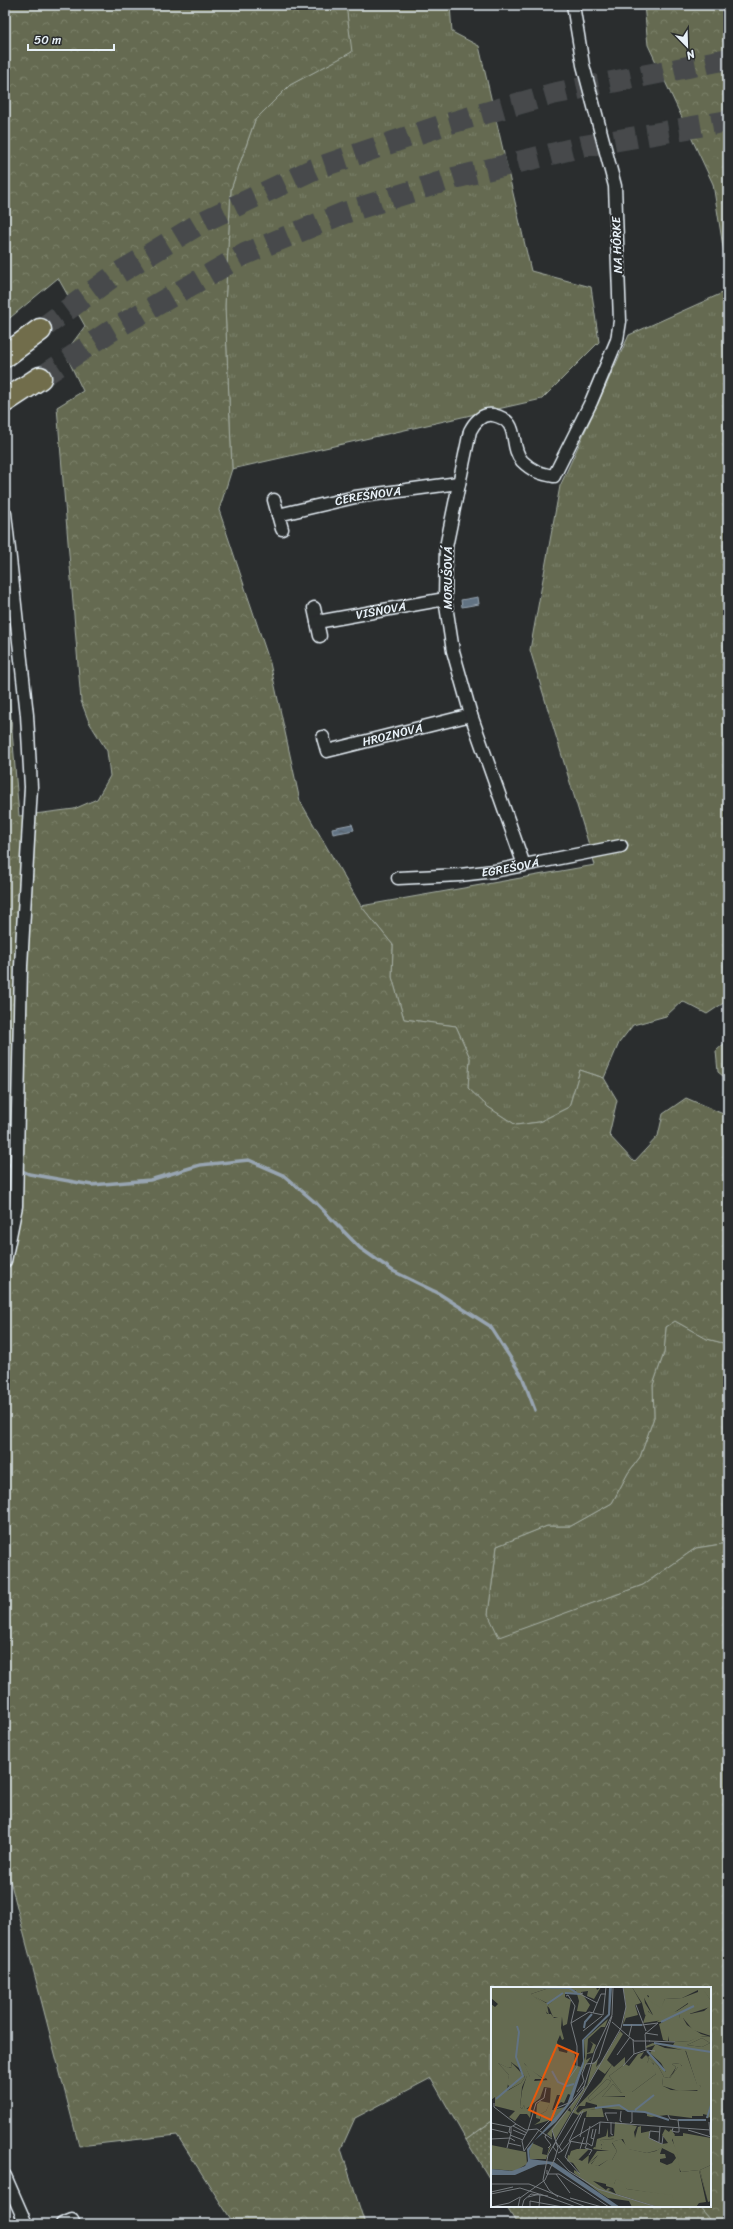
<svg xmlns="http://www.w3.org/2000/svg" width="733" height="2229" viewBox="0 0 733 2229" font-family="Sriracha,sans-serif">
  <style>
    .grass { fill: url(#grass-tufts); stroke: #a6aea4 }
    .forest { fill: url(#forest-crowns); stroke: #a6aea4 }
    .garden { fill: url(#garden-dots); stroke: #a6aea4 }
    .water { fill: url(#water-ripples); stroke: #98a5b2 }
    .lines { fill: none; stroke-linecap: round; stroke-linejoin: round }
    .stream { stroke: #98a5b2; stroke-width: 3.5 }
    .motorway-tunnel { stroke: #464a4c; stroke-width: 22; stroke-dasharray: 22 11; stroke-linecap: butt }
    .minor-casing { stroke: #e8f1f8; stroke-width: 15 }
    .motorway-casing { stroke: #e8f1f8; stroke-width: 25 }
    .minor { stroke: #2a2d2e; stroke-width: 12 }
    .motorway { stroke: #716d4b; stroke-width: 22 }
    .labels { text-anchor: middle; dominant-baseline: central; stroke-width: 4; stroke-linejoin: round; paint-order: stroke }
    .street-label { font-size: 12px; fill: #e8f1f8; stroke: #2a2d2e }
    .inset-river { fill: none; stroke: #627383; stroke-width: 2 }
    .inset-road { fill: none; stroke: #767b7f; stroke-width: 1 }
    .view { fill: #e8590c; fill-opacity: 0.15; stroke: #e8590c; stroke-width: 2 }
    .inset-edge { fill: none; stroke: #e8f1f8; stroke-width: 2 }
  </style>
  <defs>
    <pattern id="grass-tufts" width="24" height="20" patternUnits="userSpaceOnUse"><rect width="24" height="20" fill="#656b51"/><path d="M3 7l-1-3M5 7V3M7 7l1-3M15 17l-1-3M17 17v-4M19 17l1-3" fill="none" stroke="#7b816b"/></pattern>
    <pattern id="forest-crowns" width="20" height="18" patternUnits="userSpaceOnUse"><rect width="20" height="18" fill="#656b51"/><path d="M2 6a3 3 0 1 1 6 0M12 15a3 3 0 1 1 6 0" fill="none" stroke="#7b816b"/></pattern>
    <pattern id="garden-dots" width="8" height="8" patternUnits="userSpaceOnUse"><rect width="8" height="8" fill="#656b51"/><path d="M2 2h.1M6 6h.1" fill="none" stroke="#7b816b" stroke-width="1.8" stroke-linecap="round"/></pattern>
    <pattern id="water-ripples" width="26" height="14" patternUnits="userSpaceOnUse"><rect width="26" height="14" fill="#627383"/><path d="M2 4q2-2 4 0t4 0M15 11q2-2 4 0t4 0" fill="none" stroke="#545e66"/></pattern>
  </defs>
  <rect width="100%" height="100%" fill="#2a2d2e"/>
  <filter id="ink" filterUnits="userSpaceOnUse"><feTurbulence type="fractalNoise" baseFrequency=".025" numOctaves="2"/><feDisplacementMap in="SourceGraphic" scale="8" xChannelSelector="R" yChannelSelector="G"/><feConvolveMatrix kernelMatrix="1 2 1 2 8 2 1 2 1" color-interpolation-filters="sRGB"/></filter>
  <g filter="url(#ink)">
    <!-- grass -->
    <path class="grass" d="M 346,5 L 450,5 L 452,32 L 479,46 L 531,271 L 591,287 L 599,342 L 542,399 L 232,469 L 225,306 L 231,189 L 255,120 L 290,85 L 351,52 Z
      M 728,248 L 728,1000 L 707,1014 L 682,1001 L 666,1016 L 633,1025 L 619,1043 L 604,1078 L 580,1070 L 569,1107 L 539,1122 L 516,1125 L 488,1107 L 468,1088 L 470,1058 L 456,1026 L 404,1019 L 392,977 L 393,945 L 361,906 L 595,865 L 530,650 L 560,486 L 629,335 L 727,291 L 724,253 Z
      M 728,1040 L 728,1080 L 718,1072 L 716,1051 Z
      M 675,1321 L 707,1339 L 727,1344 L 728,1543 L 696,1548 L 643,1585 L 498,1638 L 488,1614 L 497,1546 L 547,1526 L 571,1526 L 612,1503 L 628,1473 L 640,1457 L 654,1417 L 653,1385 L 664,1353 L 666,1327 Z"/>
    <!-- forest -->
    <path class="forest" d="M 5,5 L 346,5 L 352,52 L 290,85 L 255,120 L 231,189 L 225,306 L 232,469 L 219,510 L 270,663 L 300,801 L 361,906 L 393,945 L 392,977 L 404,1019 L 456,1026 L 470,1058 L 468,1088 L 488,1107 L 516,1125 L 539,1122 L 569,1107 L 580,1070 L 604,1078 L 617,1100 L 609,1135 L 634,1162 L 658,1136 L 663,1114 L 686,1098 L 728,1116 L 728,1347 L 727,1344 L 707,1339 L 675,1321 L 666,1327 L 664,1353 L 653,1385 L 654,1417 L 640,1457 L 628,1473 L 612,1503 L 571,1526 L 547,1526 L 497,1546 L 488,1614 L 499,1637 L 643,1585 L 696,1548 L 728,1543 L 728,2224 L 713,2224 L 698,2206 L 710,2206 L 710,1988 L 492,1988 L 492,2121 L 466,2140 L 431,2078 L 355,2118 L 341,2149 L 365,2224 L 234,2224 L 177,2135 L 79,2146 L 5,1861 L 5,645 L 19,816 L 74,809 L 97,799 L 110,776 L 107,751 L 89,722 L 81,701 L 57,407 L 83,391 L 65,353 L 85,326 L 58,278 L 5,322 Z
      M 644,5 L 728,5 L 728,248 L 724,253 L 713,184 L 648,45 Z"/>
    <!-- garden -->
    <path class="garden" d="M 492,2121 L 492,2183 L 466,2140 Z
      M 506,2206 L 698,2206 L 713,2224 L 517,2224 Z"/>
    <!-- water -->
    <path class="water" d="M 478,597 L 479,604 L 462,607 L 461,600 Z
      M 352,824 L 354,830 L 333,834 L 332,828 Z"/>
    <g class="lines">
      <!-- stream -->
      <path class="stream" d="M 5,1163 L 29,1174 L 92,1185 L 150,1180 L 200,1165 L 249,1160 L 283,1175 L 316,1203 L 360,1248 L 393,1271 L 438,1293 L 490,1326 L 522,1376 L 535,1410"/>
      <!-- motorway-tunnel -->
      <path class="motorway-tunnel" d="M 40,330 L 112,277 L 204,221 L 314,169 L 440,126 L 552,94 L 728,59
        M 40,378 L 109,332 L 245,254 L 344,213 L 454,178 L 584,146 L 728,121"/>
      <!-- minor casing -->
      <g class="minor-casing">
        <g id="minor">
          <path d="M 274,500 L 282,529"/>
          <path d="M 5,513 L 27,715 L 31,787 L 21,966 L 16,1206 L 5,1261"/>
          <path id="s1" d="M 278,515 L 355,497 L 458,483"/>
          <path d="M 314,608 L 320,636"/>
          <path id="s2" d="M 317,622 L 445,599"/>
          <path id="s3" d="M 323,737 L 327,751 L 471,715"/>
          <path d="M 524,865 L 471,715 L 453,651 L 445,599 L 446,547 L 470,431 C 474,423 482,413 493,415 C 522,421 508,445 522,461 C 532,471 541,474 554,476 L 591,402 L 617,340 L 620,321 L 615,186 L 583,65 L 573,5"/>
          <path id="s4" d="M 398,878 L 460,875 L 494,871 L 621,846"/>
          <path d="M 5,2176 L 26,2224"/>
          <path d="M 62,2224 L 72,2220 L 74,2224"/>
        </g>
      </g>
      <!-- motorway casing -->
      <g class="motorway-casing">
        <path id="motorway" d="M 5,356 L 40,330
          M 5,401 L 40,378"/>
      </g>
      <!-- minor -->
      <use href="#minor" class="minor"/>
      <!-- motorway -->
      <use href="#motorway" class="motorway"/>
    </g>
  </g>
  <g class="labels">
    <!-- street labels -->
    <g class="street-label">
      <text transform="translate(617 245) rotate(-92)">NA HÔRKE</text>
      <text stroke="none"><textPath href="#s1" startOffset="92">ČEREŠŇOVÁ</textPath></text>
      <text transform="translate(448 578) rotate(-90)">MORUŠOVÁ</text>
      <text stroke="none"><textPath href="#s2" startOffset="65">VIŠŇOVÁ</textPath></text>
      <text stroke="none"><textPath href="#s3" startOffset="82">HROZNOVÁ</textPath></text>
      <text stroke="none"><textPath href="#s4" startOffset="113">EGREŠOVÁ</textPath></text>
    </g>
  </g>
  <!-- overview -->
  <g transform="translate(491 1987)">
    <rect width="220" height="220" fill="#2a2d2e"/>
    <path d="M 101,0 L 105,0 L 106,3 L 110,0 L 103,12 L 96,9 L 97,4 L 90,5 L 99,18 L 95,25 L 86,24 L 88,14 L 86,7 L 74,7 L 74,10 L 80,13 L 76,37 L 72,39 L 71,30 L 62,30 L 57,18 L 64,12 L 56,16 L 42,9 L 56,18 L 58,28 L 40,7 L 55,2 L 77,2 L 85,4 L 85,2 ZM 132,0 L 141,0 L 150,16 L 144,18 L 147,28 L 135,31 L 132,38 L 135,18 ZM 207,1 L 212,1 L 220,14 L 219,20 L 198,27 L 197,16 L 172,33 L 152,36 L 156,24 L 162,28 L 150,5 L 170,19 L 174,12 L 191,11 L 207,5 ZM 192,24 L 191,31 L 189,31 L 192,31 L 196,38 L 210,47 L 220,50 L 211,49 L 199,54 L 184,55 L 178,54 L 177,49 L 177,54 L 172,53 L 168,37 L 188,27 L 189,31 L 189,26 ZM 129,44 L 132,47 L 116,73 L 121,78 L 114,87 L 107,82 L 84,119 ZM 211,51 L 219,56 L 211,60 L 196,58 ZM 162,56 L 174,61 L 194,63 L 206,97 L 210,99 L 208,103 L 188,104 L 172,99 L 171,91 L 179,91 L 187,80 L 191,79 L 188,76 L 181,77 L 185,80 L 182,85 L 178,91 L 173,90 L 167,79 L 157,70 L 159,68 L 175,85 L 170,76 L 159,66 L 164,58 L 155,61 L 155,59 ZM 153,65 L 149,71 L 151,72 L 155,68 L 158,72 L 156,76 L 159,73 L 163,78 L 165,87 L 141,105 L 131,106 L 118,89 L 134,77 L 138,79 L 147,67 ZM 107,72 L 105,80 L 110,75 L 64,153 L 61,143 L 61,151 L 56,147 L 76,123 L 80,125 L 79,120 L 96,98 L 101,77 ZM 20,75 L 34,90 L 30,96 L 15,104 L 18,99 L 16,97 L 18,88 L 7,76 L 18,81 L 21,80 ZM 32,76 L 52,92 L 44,92 L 43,94 L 58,93 L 60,97 L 60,101 L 53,100 L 49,111 L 34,123 L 33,118 L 31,122 L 29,120 L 31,104 L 36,88 L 39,90 ZM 116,92 L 120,94 L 116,100 L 99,114 L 97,111 ZM 122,97 L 130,106 L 134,106 L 134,109 L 111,110 ZM 49,114 L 59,116 L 55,124 L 50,127 L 49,132 L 45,131 L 46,117 ZM 111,121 L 113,130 L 97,130 L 98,123 ZM 124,135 L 146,139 L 143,145 L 144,151 L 147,140 L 150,139 L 150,146 L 159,144 L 158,151 L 171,157 L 178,156 L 167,163 L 156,166 L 136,162 L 132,152 L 124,154 L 121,156 L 126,164 L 121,173 L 117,173 L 107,179 L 100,178 L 107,168 L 97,177 L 106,164 L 118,164 L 102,162 L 103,160 L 111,162 L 111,155 L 113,156 L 109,153 L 123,152 L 117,150 L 123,149 ZM 192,146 L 220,151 L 220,178 L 209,183 L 217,215 L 208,183 L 190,185 L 188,181 L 181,149 L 192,149 Z" fill="#656b51"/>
    <path d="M 0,0 L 101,0 L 82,4 L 55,2 L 40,7 L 55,16 L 65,12 L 57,18 L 60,22 L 42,9 L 53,19 L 56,27 L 60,27 L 63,31 L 71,29 L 70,41 L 73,52 L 71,53 L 69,48 L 66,55 L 68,64 L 76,66 L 77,62 L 80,63 L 84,68 L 83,78 L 90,80 L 80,108 L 77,107 L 73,116 L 70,115 L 66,119 L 69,108 L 66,108 L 61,123 L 74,120 L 61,136 L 59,133 L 43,138 L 49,134 L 50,127 L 55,124 L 59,115 L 60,98 L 55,91 L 53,92 L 38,82 L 33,76 L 39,90 L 39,92 L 36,89 L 31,100 L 29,120 L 31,122 L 33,118 L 34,122 L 37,122 L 41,116 L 39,131 L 36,127 L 29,127 L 24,134 L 18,130 L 24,124 L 4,119 L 4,110 L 0,113 L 0,17 L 4,20 L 7,17 L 0,11 ZM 20,75 L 28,81 L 34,90 L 30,96 L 16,104 L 18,88 L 7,76 L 17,81 L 21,80 ZM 141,0 L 219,0 L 220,14 L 211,1 L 191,11 L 174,12 L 170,21 L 157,13 L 158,9 L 156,8 L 157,11 L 153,10 L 154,16 L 162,29 L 157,24 L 157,27 L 154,28 L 151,16 ZM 200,15 L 206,15 L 207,20 L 199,23 L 199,27 L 213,24 L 220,18 L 220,49 L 202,43 L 192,31 L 189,32 L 188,27 L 173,35 L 166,35 L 175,27 L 186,24 ZM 117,32 L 114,40 L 110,40 L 97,52 L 96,66 L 99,65 L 102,57 L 99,54 L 105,58 L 102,66 L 96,67 L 95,73 L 100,70 L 89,87 L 94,70 L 93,53 ZM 208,49 L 220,50 L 220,130 L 215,131 L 216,128 L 212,127 L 212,129 L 201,129 L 201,131 L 176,128 L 160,130 L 156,129 L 156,125 L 111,121 L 99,123 L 97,130 L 95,130 L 96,124 L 87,128 L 81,125 L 110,95 L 121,78 L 123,80 L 134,70 L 134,77 L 118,89 L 131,106 L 135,103 L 141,105 L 165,87 L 161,81 L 163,77 L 159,74 L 156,76 L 158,72 L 155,68 L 167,79 L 173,90 L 178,91 L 183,85 L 185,80 L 181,77 L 189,76 L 191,80 L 187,80 L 179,91 L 171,91 L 172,99 L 180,103 L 206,104 L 210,99 L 206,98 L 195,64 L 166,57 L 182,58 L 184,55 L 199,54 ZM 211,51 L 219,56 L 211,60 L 196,58 ZM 116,92 L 120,94 L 116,100 L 99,114 L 97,111 ZM 122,97 L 130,106 L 134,106 L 134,110 L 111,110 ZM 95,115 L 106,118 L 106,120 L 92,122 L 87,126 L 85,124 L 88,119 L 94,119 ZM 117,141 L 117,150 L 123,152 L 109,153 L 113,155 L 110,158 L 113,159 L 110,162 L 104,162 L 106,152 L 115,149 ZM 174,142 L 178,145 L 180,142 L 184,148 L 181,153 L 186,164 L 189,185 L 208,183 L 215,215 L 208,216 L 205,220 L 178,220 L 181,209 L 136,202 L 125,193 L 123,197 L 115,197 L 102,194 L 115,203 L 117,201 L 120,202 L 117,203 L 125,207 L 167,220 L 141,220 L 138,214 L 117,211 L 109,206 L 83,186 L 83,183 L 89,186 L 82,176 L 76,174 L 77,168 L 91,174 L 98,168 L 97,177 L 108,168 L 100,177 L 108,179 L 118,172 L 121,173 L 126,164 L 121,155 L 130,152 L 138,162 L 156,166 L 165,164 L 177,156 L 171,148 ZM 171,161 L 183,167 L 185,171 L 181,176 L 176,178 L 169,175 L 169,172 L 175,171 L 174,167 L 169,167 ZM 41,156 L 52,161 L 51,167 L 56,168 L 58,161 L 60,159 L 55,172 L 39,172 L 38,164 ZM 0,158 L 35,165 L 36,177 L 24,184 L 0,182 ZM 220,178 L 220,214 L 217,215 L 209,183 Z" fill="#656b51" fill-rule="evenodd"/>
    <path d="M 125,115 L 133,118 L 145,118 L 144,122 L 136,122 L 128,117 L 112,118 L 111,116 ZM 86,162 L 98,162 L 87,173 L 78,170 L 80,164 ZM 125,192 L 132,195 L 136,202 L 181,208 L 183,214 L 178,220 L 167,220 L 125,207 L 122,201 L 115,199 L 115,196 L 123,197 Z" fill="#656b51"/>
    <path d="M 118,0 L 121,0 L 119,28 L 93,53 L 93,77 L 81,114 L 65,135 L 43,154 L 38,164 L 39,172 L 63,175 L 129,220 L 122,220 L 58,177 L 47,178 L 24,188 L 0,188 L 0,182 L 21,184 L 34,179 L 37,174 L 36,162 L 76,117 L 92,74 L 91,53 L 117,27 Z" fill="#627383"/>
    <path class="inset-river" d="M 38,0 L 78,1 L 86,6M 74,6 L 89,7M 56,17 L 72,6M 170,35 L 203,19M 132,38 L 151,38M 93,41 L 94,35 L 101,27M 163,56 L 220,65M 156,64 L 174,84M 61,84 L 67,95 L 76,99 L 83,97M 5,112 L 32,89 L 25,70 L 28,45 L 26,39M 104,121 L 128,118 L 137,124 L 154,125 L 178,133M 144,123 L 163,108M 216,131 L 220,118M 187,133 L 215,133"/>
    <path class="inset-road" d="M 92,6 L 89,7 L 106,16M 145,18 L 155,44M 102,26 L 110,7 L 115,7M 121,35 L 143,54 L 159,54M 80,36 L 98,25 L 112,28 L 115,0M 151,38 L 167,36M 92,44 L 111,29M 154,46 L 167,48M 138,49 L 141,37M 158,54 L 184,55M 155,63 L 154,47 L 167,36M 143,67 L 155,63 L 164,64M 126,68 L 139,50M 132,79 L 143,67 L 142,52M 86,105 L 93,94 L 91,87 L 95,77 L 104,76 L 108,70 L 121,29M 3,116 L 3,120 L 25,137M 63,122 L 80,115 L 93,99M 92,124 L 78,154 L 95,157 L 99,139M 130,124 L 129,134 L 131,135M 177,128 L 179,132 L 187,133 L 188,141M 117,134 L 114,126 L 126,126M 120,135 L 120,147 L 122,148M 218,135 L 219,148M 0,136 L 20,140 L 25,137 L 35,143 L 46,142 L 61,152M 139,136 L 141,135 L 141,125M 22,139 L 36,146M 19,140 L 18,145 L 20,146 L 20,140M 182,141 L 181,144 L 185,145 L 188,145 L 188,141M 0,142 L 17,146M 102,142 L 100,151 L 103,152M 22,143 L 34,148M 37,143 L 45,116 L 53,111 L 55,101M 49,143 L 62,130 L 74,97 L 86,80 L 86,59 L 80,36 L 84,19 L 77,8 L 75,9M 197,143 L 220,150M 169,145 L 159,144 L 158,151 L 171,157 L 172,149M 55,147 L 54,150 L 60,158 L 57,161M 108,147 L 109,135M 19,148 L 32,153M 89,150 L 94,131M 0,152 L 19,151 L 24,154M 80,154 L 74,170 L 89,187M 168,155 L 169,139M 17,156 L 30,159M 96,156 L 101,159 L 105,142M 96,157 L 94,161 L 101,163 L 98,168M 68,160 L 90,125M 16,161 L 20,146M 89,162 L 93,150M 33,164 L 48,143M 33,164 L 31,154 L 37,143M 71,164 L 81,152 L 109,135 L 219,143M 66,165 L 62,160 L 65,155 L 71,164 L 67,166M 66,171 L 78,184 L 107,202 L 166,220M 63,174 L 67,161 L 61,143 L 92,103 L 104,64 L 121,28 L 122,0M 56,183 L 56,187 L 68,187 L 118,220M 65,187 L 79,206M 0,197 L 38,197 L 95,220M 0,205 L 22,200M 0,207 L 29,201 L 48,207M 37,210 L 49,207 L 85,220M 67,210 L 58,203 L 52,193 L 57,168 L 130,41 L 135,20 L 132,0M 79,211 L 111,220M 0,220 L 18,216 L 29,210M 27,220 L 29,211 L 54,193 L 63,173M 31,220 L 33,213 L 40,207 L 57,209M 39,220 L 39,214 L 72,220M 48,220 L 49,207"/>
    <path class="view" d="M 66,58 L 87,67 L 60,133 L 38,123 Z"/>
    <rect width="220" height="220" class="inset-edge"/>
  </g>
  <!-- margin -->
  <rect width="733" height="2229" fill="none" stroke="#2a2d2e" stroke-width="20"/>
  <rect x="10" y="10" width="713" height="2209" fill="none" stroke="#e8f1f8" stroke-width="1.5" filter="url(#ink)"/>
  <!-- north arrow -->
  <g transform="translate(687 46) rotate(157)" stroke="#2a2d2e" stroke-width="3" paint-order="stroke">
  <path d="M0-3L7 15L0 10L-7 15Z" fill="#e8f1f8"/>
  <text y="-6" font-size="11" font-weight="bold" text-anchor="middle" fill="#e8f1f8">N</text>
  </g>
  <!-- scale -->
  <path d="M28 44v6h86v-6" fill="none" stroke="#e8f1f8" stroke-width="2"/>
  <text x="34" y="44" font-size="12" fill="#e8f1f8" stroke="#2a2d2e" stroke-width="3" paint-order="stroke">50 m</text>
</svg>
